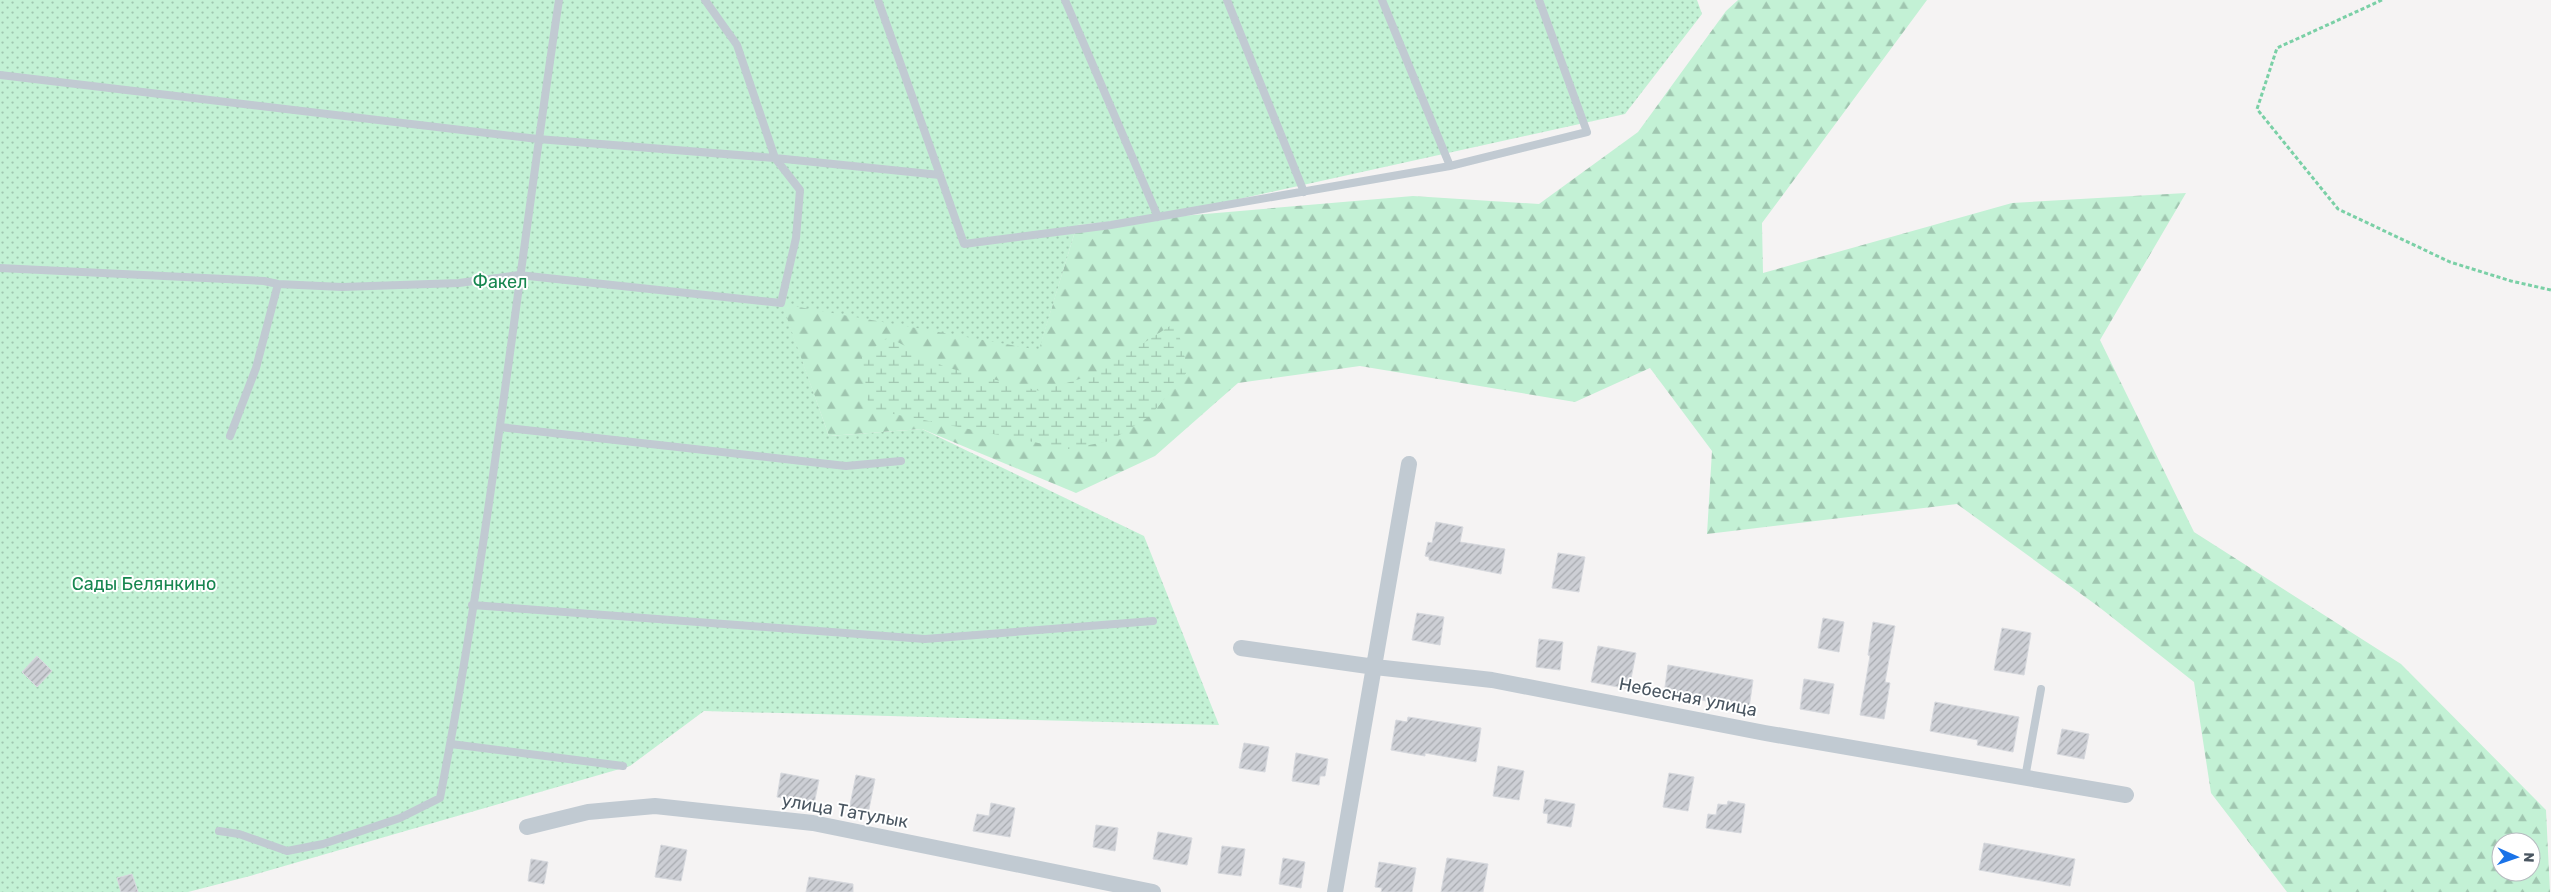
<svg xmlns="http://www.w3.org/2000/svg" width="2551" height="892" viewBox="0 0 2551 892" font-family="Rubik,sans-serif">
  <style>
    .forest { fill: url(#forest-firs); fill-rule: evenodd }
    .wetland { fill: url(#wetland-marsh) }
    .garden { fill: url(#garden-dots) }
    .building { fill: url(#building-hatch); stroke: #d7d9de }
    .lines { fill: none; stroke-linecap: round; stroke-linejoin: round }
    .path { stroke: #7ad0a6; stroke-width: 3; stroke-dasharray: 4 2.5; stroke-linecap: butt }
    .lane { stroke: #c1cad2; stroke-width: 8 }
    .street { stroke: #c1cad2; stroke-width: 16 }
    .labels { text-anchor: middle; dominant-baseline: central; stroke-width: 4; stroke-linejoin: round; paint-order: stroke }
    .park-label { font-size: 18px; fill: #17864f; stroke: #fff }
    .street-label { font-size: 18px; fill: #4a5661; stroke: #fff }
  </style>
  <defs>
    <pattern id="forest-firs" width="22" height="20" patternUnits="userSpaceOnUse" patternTransform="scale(1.25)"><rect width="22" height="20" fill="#c3f1d5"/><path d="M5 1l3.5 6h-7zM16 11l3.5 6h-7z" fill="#a0c6b0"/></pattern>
    <pattern id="wetland-marsh" width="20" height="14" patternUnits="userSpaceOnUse" patternTransform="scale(1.25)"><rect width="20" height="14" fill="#c3f1d5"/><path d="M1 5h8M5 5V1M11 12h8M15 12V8" fill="none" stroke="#a0c6b0"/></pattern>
    <pattern id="garden-dots" width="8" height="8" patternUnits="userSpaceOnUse" patternTransform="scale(1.25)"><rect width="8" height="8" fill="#c3f1d5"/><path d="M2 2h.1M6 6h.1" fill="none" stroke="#a0c6b0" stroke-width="1.8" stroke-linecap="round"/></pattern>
    <pattern id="building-hatch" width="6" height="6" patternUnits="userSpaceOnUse" patternTransform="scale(1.25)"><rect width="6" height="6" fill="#cdcfd5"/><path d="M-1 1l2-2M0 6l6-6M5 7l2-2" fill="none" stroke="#a8abb0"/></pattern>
  </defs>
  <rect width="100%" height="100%" fill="#f5f3f3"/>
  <!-- forest -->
  <path class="forest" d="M 1738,0 L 1927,0 L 1762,223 L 1763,273 L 2012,203 L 2186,193 L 2100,340 L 2194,532 L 2401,664 L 2546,810 L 2550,892 L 2287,892 L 2211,793 L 2194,682 L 2099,607 L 1957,504 L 1707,534 L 1712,451 L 1650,368 L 1575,402 L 1360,366 L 1238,383 L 1155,456 L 1076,493 L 922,429 L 829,436 L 781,303 L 1042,339 L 1077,225 L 1413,196 L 1539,204 L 1638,132 L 1726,11 ZM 2501,842 L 2531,842 L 2531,872 L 2501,872 Z"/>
  <!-- wetland -->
  <path class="wetland" d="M 1176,322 L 1188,371 L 1150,416 L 1110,441 L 1068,449 L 869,409 L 862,357 L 888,337 L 945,367 L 1040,391 L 1096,374 Z"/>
  <!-- garden -->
  <path class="garden" d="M 0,0 L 1697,0 L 1702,14 L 1625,114 L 1158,217 L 1077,225 L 1039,350 L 782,304 L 829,436 L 922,429 L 1144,536 L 1219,725 L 704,711 L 630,766 L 250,876 L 188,892 L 0,892 Z"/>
  <!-- building -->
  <path class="building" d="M 1436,522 L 1463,527 L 1460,542 L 1505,549 L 1501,574 L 1429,560 L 1429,557 L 1425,556 L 1428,542 L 1432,543 Z
    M 1558,553 L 1585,557 L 1579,592 L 1552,588 Z
    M 1417,613 L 1444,617 L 1440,645 L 1412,640 Z
    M 1823,618 L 1844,622 L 1839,652 L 1818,648 Z
    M 1873,622 L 1895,626 L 1885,682 L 1890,683 L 1884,719 L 1860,715 L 1870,656 L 1868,655 Z
    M 2002,628 L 2031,633 L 2024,675 L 1994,670 Z
    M 1539,639 L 1563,642 L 1560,670 L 1536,667 Z
    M 1598,646 L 1636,653 L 1629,689 L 1591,682 Z
    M 37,656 L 52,671 L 37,687 L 22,672 Z
    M 1668,665 L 1753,680 L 1749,708 L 1664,694 Z
    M 1804,679 L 1834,684 L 1829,714 L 1800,709 Z
    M 1935,702 L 2019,717 L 2013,752 L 1977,745 L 1978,740 L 1930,731 Z
    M 1408,717 L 1481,728 L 1476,762 L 1425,753 L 1425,756 L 1391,750 L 1396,720 L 1407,722 Z
    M 2062,729 L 2089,734 L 2084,759 L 2057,754 Z
    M 1244,743 L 1269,747 L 1265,772 L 1239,768 Z
    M 1296,753 L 1328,759 L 1325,776 L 1320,776 L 1319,785 L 1292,781 Z
    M 1498,766 L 1524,771 L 1519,800 L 1493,796 Z
    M 781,773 L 819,780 L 814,804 L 777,797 Z
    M 1669,773 L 1694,777 L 1688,811 L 1663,807 Z
    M 856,775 L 875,779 L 868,814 L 849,810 Z
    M 1545,799 L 1575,804 L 1571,827 L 1547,823 L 1548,814 L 1543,813 Z
    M 1728,801 L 1745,804 L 1741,833 L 1706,828 L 1708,814 L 1716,815 L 1718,804 L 1727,805 Z
    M 991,803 L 1015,808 L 1010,837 L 973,831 L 977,814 L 989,816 Z
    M 1096,825 L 1118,828 L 1115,851 L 1093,847 Z
    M 1158,832 L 1192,838 L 1187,865 L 1153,859 Z
    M 1984,843 L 2075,859 L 2070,886 L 1979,870 Z
    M 661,845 L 687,850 L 681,881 L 655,877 Z
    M 1222,846 L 1245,849 L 1241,876 L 1218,873 Z
    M 1283,858 L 1305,862 L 1301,888 L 1279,884 Z
    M 1447,858 L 1488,864 L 1483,892 L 1441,892 Z
    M 531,859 L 548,862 L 544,884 L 528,881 Z
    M 1379,862 L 1416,868 L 1412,892 L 1381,892 L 1382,888 L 1375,887 Z
    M 132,874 L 138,892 L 121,892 L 117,878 Z
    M 809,877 L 853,884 L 853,892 L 806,892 Z"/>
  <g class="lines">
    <!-- path -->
    <path class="path" d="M 2382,0 L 2277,48 L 2257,109 L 2338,209 L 2450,262 L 2511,281 L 2551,290"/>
    <!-- lane -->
    <path class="lane" d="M 705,0 L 737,45 L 775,158 L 940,175 L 964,244 L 1111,225 L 1450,166 L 1587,132 L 1539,0
      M 878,0 L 940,175
      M 1065,0 L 1158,217
      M 1227,0 L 1304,192
      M 1382,0 L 1450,166
      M 0,75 L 538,139 L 775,158 L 800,190 L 796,238 L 781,303 L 519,275 L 459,283 L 342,287 L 278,284 L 264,281 L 0,268
      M 500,427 L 846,466 L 901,461
      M 230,436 L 256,368 L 278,284
      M 472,605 L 925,639 L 1153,621
      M 451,744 L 623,766
      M 2025,778 L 2041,689
      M 219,831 L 239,834 L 287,851 L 323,844 L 400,818 L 440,798 C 491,534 519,266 559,0"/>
    <!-- street -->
    <path class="street" d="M 1241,648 L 1375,667 L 1492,680 L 1765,733 L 2126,795
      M 527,827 L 588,812 L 655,806 L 813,823 L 1153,892
      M 1335,892 L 1409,464"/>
  </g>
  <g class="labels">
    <!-- park labels -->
    <g class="park-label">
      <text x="500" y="282">Факел</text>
      <text x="144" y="584">Сады Белянкино</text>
    </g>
    <!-- street labels -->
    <g class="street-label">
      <text transform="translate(1688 697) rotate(11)">Небесная улица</text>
      <text transform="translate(845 811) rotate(10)">улица Татулык</text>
    </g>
  </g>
  <!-- north arrow -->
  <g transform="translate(2516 857) rotate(92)"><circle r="24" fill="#ffffff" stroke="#b7bbc0"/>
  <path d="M0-4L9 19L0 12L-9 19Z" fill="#1a73e8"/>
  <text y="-8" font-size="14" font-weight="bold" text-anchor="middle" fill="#4a5661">N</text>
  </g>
</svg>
